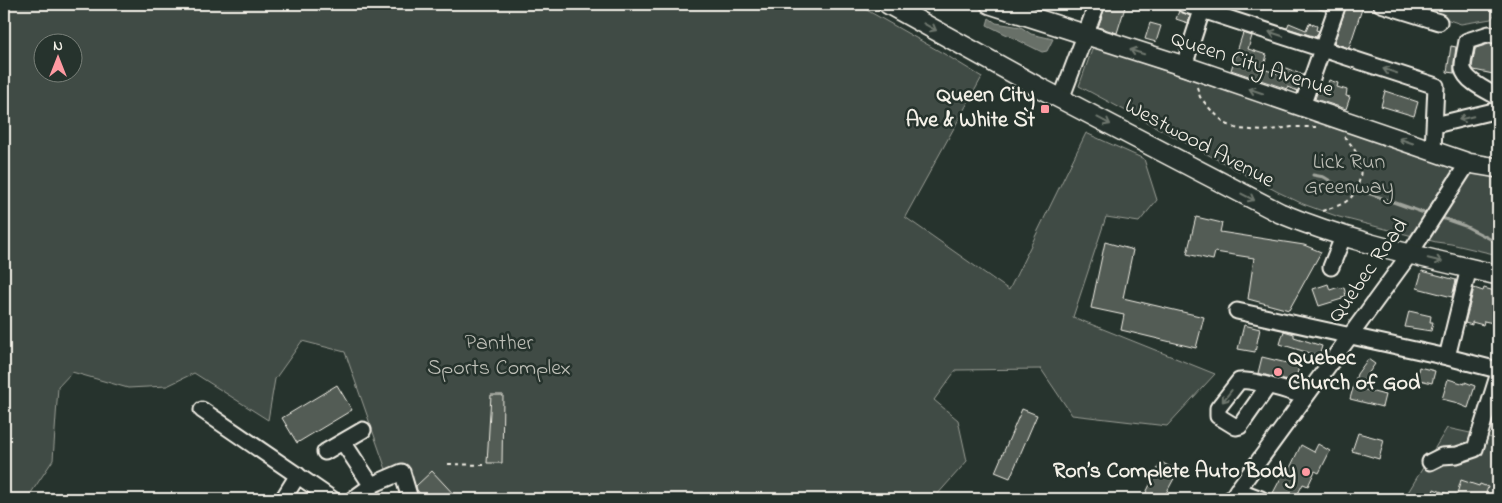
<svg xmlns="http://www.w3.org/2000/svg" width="1502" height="503" viewBox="0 0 1502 503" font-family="'Indie Flower',sans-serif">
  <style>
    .green { fill: #414b45; stroke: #9a9e96; fill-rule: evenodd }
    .water { fill: #676f68; stroke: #9fa39b }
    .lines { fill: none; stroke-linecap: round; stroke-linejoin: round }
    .stream { stroke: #9fa39b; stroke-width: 3 }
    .building { fill: #525c55; stroke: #f4f1e8 }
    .minor-casing { stroke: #f4f1e8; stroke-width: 19 }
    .major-casing { stroke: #f4f1e8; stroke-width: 22 }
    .path { stroke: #f4f1e8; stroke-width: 2; stroke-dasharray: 4 4; stroke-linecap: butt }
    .minor { stroke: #26332d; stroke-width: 15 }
    .major { stroke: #26332d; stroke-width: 19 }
    .oneway { stroke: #6e766e }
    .poi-dot { fill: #ff9aa2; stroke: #26332d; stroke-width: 2 }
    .labels { text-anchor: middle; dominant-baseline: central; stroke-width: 5; stroke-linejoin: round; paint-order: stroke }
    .street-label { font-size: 22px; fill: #f4f1e8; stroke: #26332d }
    .poi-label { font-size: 22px; font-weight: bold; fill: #f4f1e8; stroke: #26332d; text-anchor: end }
    .park-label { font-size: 22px; fill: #bebfb7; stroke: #26332d }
  </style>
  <rect width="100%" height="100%" fill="#26332d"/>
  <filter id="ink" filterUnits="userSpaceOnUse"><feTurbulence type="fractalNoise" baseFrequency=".02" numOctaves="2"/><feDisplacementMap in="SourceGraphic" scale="10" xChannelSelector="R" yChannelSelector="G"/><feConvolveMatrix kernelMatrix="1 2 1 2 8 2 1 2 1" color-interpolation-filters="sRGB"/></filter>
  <g filter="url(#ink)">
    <!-- green -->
    <path class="green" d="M 4,4 L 856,4 L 946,55 L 982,77 L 905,217 L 1009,290 L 1086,133 L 1144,159 L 1157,200 L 1139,222 L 1106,217 L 1073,317 L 1215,374 L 1167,426 L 1072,415 L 1041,369 L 956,370 L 934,400 L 958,420 L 967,461 L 936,496 L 937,499 L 410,499 L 402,472 L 389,478 L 345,352 L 302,341 L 275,379 L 268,420 L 194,373 L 167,386 L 128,388 L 72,372 L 58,387 L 53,460 L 27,499 L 4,499 L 4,405 L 8,388 L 4,385 ZM 42,42 L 72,42 L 72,72 L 42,72 Z
      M 1401,4 L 1498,4 L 1498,10 L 1491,19 L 1461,24 Z
      M 1093,47 L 1476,174 L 1483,172 L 1498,176 L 1498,255 L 1451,244 L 1436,242 L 1339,217 L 1303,204 L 1278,192 L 1079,86 Z
      M 1447,428 L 1498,439 L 1498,499 L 1404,499 Z"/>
    <!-- water -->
    <path class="water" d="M 989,18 L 996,23 L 1021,27 L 1031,34 L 1053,39 L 1047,51 L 1042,52 L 987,25 Z"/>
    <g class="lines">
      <!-- stream -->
      <path class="stream" d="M 1313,175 L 1324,177 L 1337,185 L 1359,190 L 1430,215
        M 1439,217 L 1465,226 L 1498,243"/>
    </g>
    <!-- building -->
    <path class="building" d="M 1106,4 L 1126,4 L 1117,33 L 1098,27 Z
      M 1310,4 L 1328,4 L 1326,11 L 1309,6 Z
      M 1347,4 L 1357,4 L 1363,6 L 1349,48 L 1334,43 Z
      M 1179,11 L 1190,16 L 1188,23 L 1176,19 Z
      M 1150,23 L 1161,26 L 1156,42 L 1145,39 Z
      M 1289,23 L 1306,30 L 1309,23 L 1317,26 L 1316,30 L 1319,31 L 1316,37 L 1287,28 Z
      M 1243,33 L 1252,36 L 1248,49 L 1267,55 L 1263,69 L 1279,74 L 1281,66 L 1303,75 L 1298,91 L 1287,87 L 1287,89 L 1231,70 Z
      M 1489,44 L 1498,45 L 1498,75 L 1474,70 L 1472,67 L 1475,50 L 1476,48 Z
      M 1451,46 L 1456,47 L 1454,62 L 1454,73 L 1447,72 Z
      M 1329,80 L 1338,83 L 1337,87 L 1347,90 L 1346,96 L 1350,97 L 1346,109 L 1315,99 L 1319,87 L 1326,89 Z
      M 1385,91 L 1418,102 L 1414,116 L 1381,106 Z
      M 1196,217 L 1222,223 L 1220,232 L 1304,245 L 1321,252 L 1289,310 L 1248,299 L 1254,258 L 1215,252 L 1213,260 L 1187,254 Z
      M 1105,242 L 1133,250 L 1123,298 L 1204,317 L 1196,348 L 1121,330 L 1124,315 L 1091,308 Z
      M 1422,271 L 1456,280 L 1452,297 L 1417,288 Z
      M 1328,284 L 1330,290 L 1339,287 L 1340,288 L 1344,287 L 1346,296 L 1342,297 L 1342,299 L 1319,306 L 1313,289 Z
      M 1474,288 L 1483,291 L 1484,288 L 1498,292 L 1498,324 L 1484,321 L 1483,325 L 1472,322 L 1472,325 L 1465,323 Z
      M 1409,311 L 1431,316 L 1430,322 L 1433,322 L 1431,331 L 1405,327 Z
      M 1244,325 L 1260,329 L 1255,352 L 1238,349 Z
      M 1284,331 L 1294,334 L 1294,337 L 1322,346 L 1319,356 L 1280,344 Z
      M 1262,357 L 1299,366 L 1295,383 L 1258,373 Z
      M 1368,359 L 1375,364 L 1358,388 L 1385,395 L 1382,407 L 1350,399 L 1357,374 Z
      M 1419,367 L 1435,371 L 1432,383 L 1416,379 Z
      M 1448,379 L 1465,384 L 1465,382 L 1475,386 L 1468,408 L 1458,404 L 1458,403 L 1442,399 Z
      M 337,385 L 352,410 L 297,443 L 282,418 Z
      M 491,395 L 503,395 L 502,463 L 487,463 Z
      M 1022,409 L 1037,415 L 1010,478 L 995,472 Z
      M 1358,433 L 1384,440 L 1379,459 L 1352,451 Z
      M 1318,444 L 1330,451 L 1319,473 L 1315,471 L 1308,486 L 1303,484 L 1295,499 L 1286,499 L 1273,493 L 1284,472 L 1287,474 L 1301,445 L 1314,452 Z
      M 1161,462 L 1178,471 L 1163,499 L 1143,499 Z
      M 432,471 L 458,499 L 425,499 L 417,490 L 416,486 Z
      M 1461,480 L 1479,486 L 1480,484 L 1488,487 L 1484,499 L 1431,499 L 1434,489 L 1456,497 Z"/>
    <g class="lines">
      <!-- minor casing -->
      <g class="minor-casing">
        <path id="minor" d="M 1184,4 L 1436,86 L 1433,150
          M 1381,4 L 1439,22
          M 1498,36 L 1489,34 L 1467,41 C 1466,48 1462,63 1463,69 C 1466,82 1488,91 1498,97
          M 1184,66 L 1204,4
          M 1061,99 L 1097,4
          M 1302,106 L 1338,4
          M 1435,125 L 1498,110
          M 1331,267 L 1343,237
          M 1237,311 L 1447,357 L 1498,370
          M 1447,357 L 1469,268
          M 1268,386 L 1240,426 L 1236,427 L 1218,416 L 1218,408 L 1239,381 C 1251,378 1292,393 1306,396
          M 202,410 L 332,499
          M 343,442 L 372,486
          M 325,452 L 363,430
          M 1430,462 L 1442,456 L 1457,455 L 1475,449 L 1498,376
          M 1237,490 L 1261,499
          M 283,499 L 298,475
          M 353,499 L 374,484 L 402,472 L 410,499
          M 1231,499 L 1409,255 L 1468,163"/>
      </g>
      <!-- major casing -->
      <g class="major-casing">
        <path id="major" d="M 888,4 L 1040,88 L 1280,213 C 1352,243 1423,257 1498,275
          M 990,4 L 1184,66 L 1468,163 L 1498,168"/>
      </g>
      <!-- path -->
      <path class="path" d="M 1197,87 L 1200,97 L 1211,110 L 1226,124 L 1238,129 L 1264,131 L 1292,127 L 1316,127
        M 1322,211 C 1330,208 1341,206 1348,200 C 1351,198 1354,194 1355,191 C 1366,171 1360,152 1344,137
        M 448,464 L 484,465"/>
      <!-- minor -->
      <use href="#minor" class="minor"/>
      <!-- major -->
      <use href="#major" class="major"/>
    </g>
    <!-- one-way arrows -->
    <defs><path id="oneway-shaft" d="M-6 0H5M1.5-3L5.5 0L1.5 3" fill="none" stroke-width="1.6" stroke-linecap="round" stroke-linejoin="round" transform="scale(1.25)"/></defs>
    <g class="oneway">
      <use href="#oneway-shaft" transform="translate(930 27) rotate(29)"/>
      <use href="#oneway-shaft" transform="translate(1276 34) rotate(-162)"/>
      <use href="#oneway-shaft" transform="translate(1137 52) rotate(-163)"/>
      <use href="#oneway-shaft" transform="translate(1390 71) rotate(-162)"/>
      <use href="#oneway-shaft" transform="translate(1256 91) rotate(-161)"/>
      <use href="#oneway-shaft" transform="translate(1466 118) rotate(167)"/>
      <use href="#oneway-shaft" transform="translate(1104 121) rotate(28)"/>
      <use href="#oneway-shaft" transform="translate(1406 141) rotate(-161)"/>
      <use href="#oneway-shaft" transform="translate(1248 197) rotate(27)"/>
      <use href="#oneway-shaft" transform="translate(1435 260) rotate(13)"/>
      <use href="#oneway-shaft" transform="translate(1227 396) rotate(128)"/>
    </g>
  </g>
  <!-- markers -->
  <g class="poi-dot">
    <rect x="1040" y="104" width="10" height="10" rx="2.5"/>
    <circle cx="1278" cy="372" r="5"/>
    <circle cx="1306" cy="472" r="5"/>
  </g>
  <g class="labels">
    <!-- street labels -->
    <g class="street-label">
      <text transform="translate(1252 65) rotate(18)">Queen City Avenue</text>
      <text transform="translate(1199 144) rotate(28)">Westwood Avenue</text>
      <text transform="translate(1369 271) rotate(-55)">Quebec Road</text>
    </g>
    <!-- poi labels -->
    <g class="poi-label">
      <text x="1035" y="96">Queen City<tspan x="1035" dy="25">Ave &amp; White St</tspan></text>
      <text x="1288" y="359" text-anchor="start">Quebec<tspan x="1288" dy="25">Church of God</tspan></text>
      <text x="1296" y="472">Ron’s Complete Auto Body</text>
    </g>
    <!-- park labels -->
    <g class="park-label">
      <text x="1349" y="163">Lick Run<tspan x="1349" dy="25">Greenway</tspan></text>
      <text x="499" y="344">Panther<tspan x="499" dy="25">Sports Complex</tspan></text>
    </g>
  </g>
  <!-- margin -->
  <rect width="1502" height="503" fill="none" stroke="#26332d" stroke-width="20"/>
  <rect x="10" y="10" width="1482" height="483" fill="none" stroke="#f4f1e8" stroke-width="2" filter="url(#ink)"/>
  <!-- north arrow -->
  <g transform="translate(58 58)"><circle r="24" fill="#26332d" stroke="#787f78"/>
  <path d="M0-4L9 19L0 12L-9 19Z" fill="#ff9aa2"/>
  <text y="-8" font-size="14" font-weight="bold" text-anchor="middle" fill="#f4f1e8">N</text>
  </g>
</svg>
